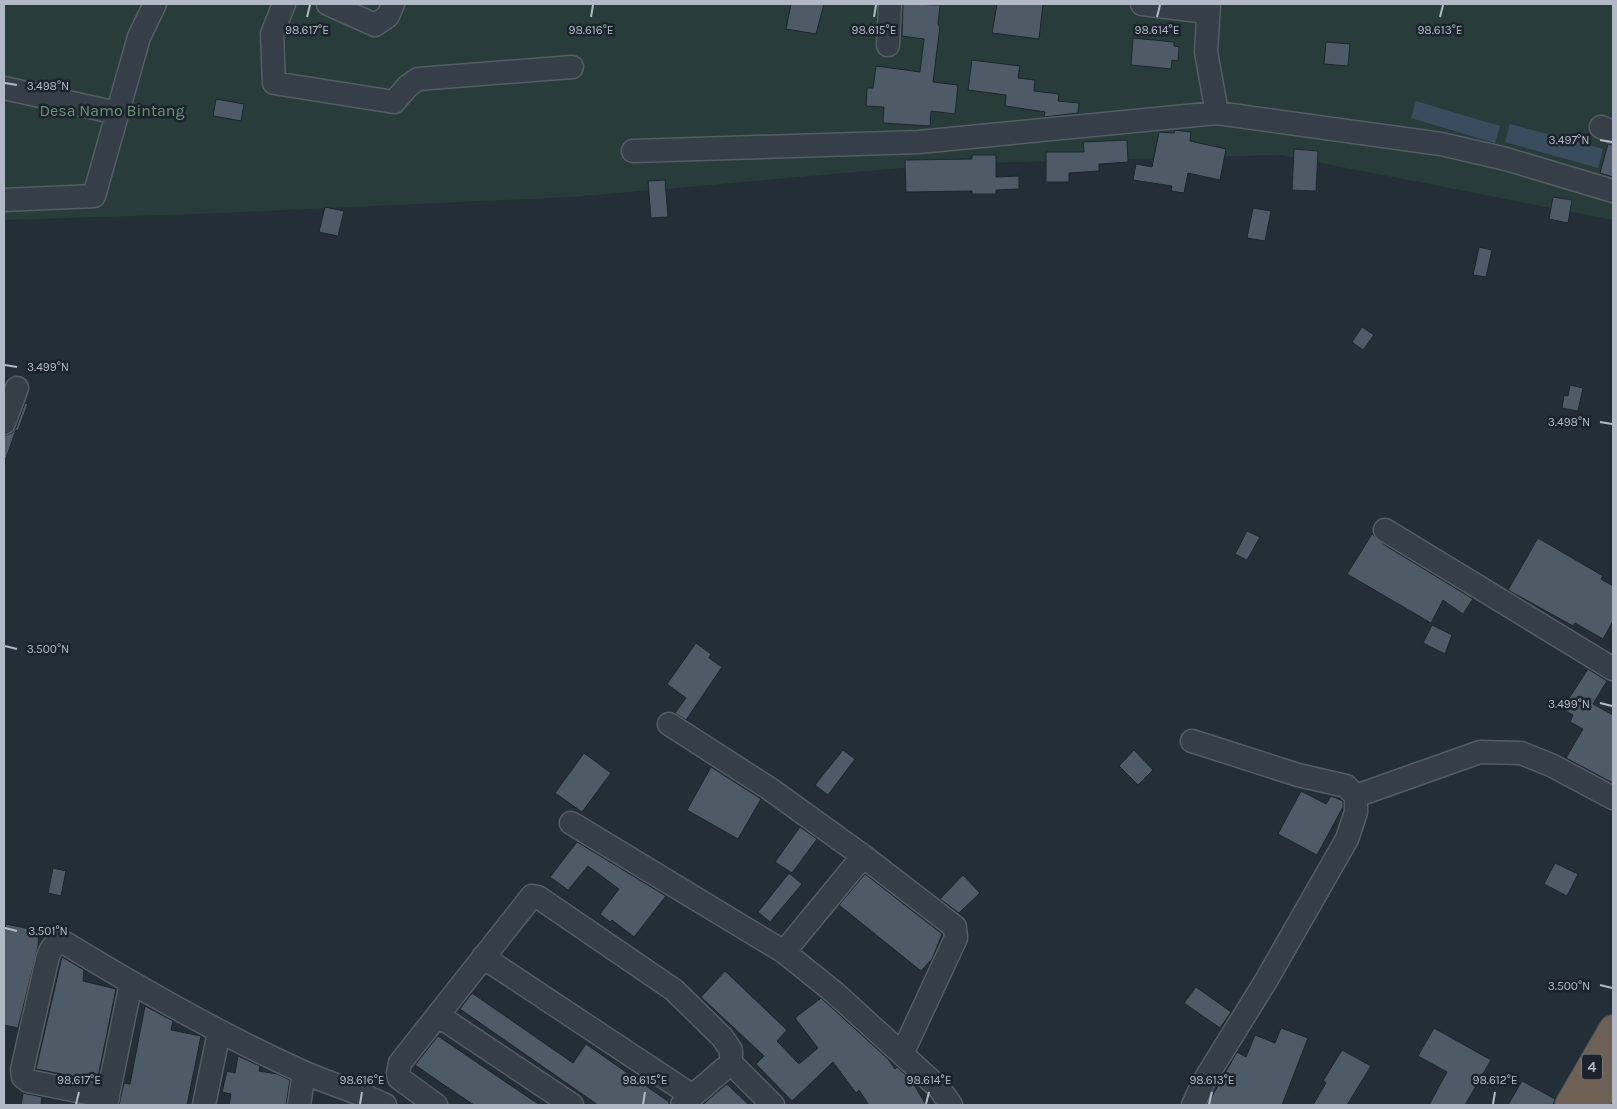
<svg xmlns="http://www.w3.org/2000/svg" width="1617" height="1109" viewBox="0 0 1617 1109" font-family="Karla,sans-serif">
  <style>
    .green { fill: #283c3a }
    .water { fill: #394d5f }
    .building { fill: #4e5a66; stroke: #1d262e }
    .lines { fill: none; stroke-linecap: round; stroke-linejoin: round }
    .minor-casing { stroke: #545d65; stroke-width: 25 }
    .highway-casing { stroke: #414a52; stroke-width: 30 }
    .minor { stroke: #363f48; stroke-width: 22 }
    .highway { stroke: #6d6054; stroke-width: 28 }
    .ticks { fill: none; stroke: #b1bac4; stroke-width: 2 }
    .labels { text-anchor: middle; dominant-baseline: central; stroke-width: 5; stroke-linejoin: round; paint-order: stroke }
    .shield { fill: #1b242c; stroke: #848d96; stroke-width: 1 }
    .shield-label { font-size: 15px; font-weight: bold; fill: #b1bac4 }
    .park-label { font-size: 16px; fill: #6a936f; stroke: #1b242c }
    .ticks-label { font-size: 12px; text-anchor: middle; fill: #b1bac4; stroke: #1b242c; stroke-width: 5; stroke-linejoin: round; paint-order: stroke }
  </style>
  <rect width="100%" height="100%" fill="#232e37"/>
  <!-- green -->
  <path class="green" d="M 4,4 L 1613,4 L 1613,220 L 1280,155 L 948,164 L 573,197 L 198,214 L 4,220 Z"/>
  <!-- water -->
  <path class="water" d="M 1416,101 L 1500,126 L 1495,143 L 1411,118 Z
    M 1510,124 L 1603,149 L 1598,168 L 1505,142 Z"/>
  <!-- building -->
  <path class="building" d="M 791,4 L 824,4 L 816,34 L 786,29 Z
    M 903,4 L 940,5 L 938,25 L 940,26 L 933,82 L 958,85 L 955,114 L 931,111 L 930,126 L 883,123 L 884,107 L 866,106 L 867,88 L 873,88 L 876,66 L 920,72 L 924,39 L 902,36 Z
    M 997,4 L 1043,4 L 1039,39 L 992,33 Z
    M 1133,38 L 1174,42 L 1174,46 L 1179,47 L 1178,61 L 1172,60 L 1171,69 L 1131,65 Z
    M 1326,42 L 1350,44 L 1348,66 L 1324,64 Z
    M 972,60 L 1020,66 L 1018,78 L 1035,80 L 1034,91 L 1059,94 L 1058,101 L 1079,103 L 1078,113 L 1044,117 L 1045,112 L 1005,106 L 1006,95 L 968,90 Z
    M 216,99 L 244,104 L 241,121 L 213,116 Z
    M 1175,130 L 1191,132 L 1190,141 L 1226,149 L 1220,180 L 1188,173 L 1184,193 L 1171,191 L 1172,186 L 1133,180 L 1136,164 L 1152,167 L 1159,132 L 1174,133 Z
    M 1127,140 L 1128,162 L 1099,164 L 1099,171 L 1069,173 L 1069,182 L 1046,182 L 1046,152 L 1084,152 L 1083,142 Z
    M 1608,144 L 1613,145 L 1613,177 L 1600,173 Z
    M 1294,149 L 1318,151 L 1316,191 L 1292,190 Z
    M 972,155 L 996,155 L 996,177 L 1019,176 L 1019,189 L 996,190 L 996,194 L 972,194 L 972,191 L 906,192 L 905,160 L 972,159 Z
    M 665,180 L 668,217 L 651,218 L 648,181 Z
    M 1553,197 L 1572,200 L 1568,223 L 1549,219 Z
    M 325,207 L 344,211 L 338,236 L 319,232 Z
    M 1253,208 L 1271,211 L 1265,241 L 1247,238 Z
    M 1479,247 L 1492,250 L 1486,277 L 1473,275 Z
    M 1362,327 L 1374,335 L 1363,350 L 1352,342 Z
    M 1570,385 L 1583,388 L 1578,411 L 1562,408 L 1564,395 L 1568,396 Z
    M 25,403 L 28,404 L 18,431 L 16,430 L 6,458 L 4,458 L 4,436 L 12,433 L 16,428 Z
    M 1247,531 L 1260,537 L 1247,560 L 1235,554 Z
    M 1372,534 L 1386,546 L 1473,599 L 1463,614 L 1443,600 L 1431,623 L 1347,574 Z
    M 1538,538 L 1603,576 L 1601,579 L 1613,586 L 1613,621 L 1603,639 L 1575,623 L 1573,626 L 1508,590 Z
    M 1432,625 L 1452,635 L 1445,654 L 1423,643 Z
    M 696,643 L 711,654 L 709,658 L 722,667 L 686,720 L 675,713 L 686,698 L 667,684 Z
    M 1588,669 L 1607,681 L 1593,704 L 1613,715 L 1613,783 L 1566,758 L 1583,729 L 1570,722 L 1573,715 L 1562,709 Z
    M 843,750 L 855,759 L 828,795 L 815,785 Z
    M 1134,750 L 1153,770 L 1138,785 L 1119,766 Z
    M 584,753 L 611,773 L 582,812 L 555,793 Z
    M 711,767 L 761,799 L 738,839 L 687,810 Z
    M 1301,791 L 1326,804 L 1331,796 L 1343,801 L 1343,807 L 1317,855 L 1278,834 Z
    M 800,827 L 817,839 L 792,873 L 775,862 Z
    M 577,842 L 666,896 L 634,937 L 612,920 L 610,922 L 600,914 L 619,889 L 588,866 L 568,890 L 550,877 Z
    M 1555,863 L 1578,874 L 1567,896 L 1544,884 Z
    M 53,868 L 66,871 L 61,896 L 48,893 Z
    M 789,873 L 802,884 L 770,922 L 758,912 Z
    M 865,874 L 942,934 L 932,959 L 921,971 L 839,905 Z
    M 963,875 L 980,893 L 959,913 L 940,899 Z
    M 6,924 L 39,931 L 38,947 L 18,1028 L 4,1025 L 4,934 Z
    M 62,957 L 84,970 L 83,981 L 116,989 L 98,1077 L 93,1076 L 92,1080 L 36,1069 Z
    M 725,971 L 787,1030 L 777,1041 L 799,1064 L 818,1048 L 795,1018 L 821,998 L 888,1059 L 895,1069 L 897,1067 L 912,1081 L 926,1105 L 869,1105 L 859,1090 L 856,1093 L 833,1062 L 792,1101 L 756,1064 L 764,1056 L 701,997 Z
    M 1196,987 L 1231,1012 L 1220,1028 L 1184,1003 Z
    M 472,993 L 573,1063 L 586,1044 L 669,1102 L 669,1105 L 598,1105 L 460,1009 Z
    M 145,1006 L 173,1021 L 171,1030 L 201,1036 L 187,1105 L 119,1105 L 124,1083 L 130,1084 Z
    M 1281,1028 L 1308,1038 L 1282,1105 L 1207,1105 L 1237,1052 L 1246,1057 L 1255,1035 L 1275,1043 Z
    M 1434,1028 L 1491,1060 L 1465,1105 L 1429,1105 L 1447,1072 L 1418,1056 Z
    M 438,1036 L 519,1091 L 540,1105 L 474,1105 L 450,1089 L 415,1065 Z
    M 1342,1050 L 1371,1066 L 1347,1105 L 1313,1105 L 1326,1083 L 1323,1081 Z
    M 238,1056 L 260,1066 L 259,1071 L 277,1074 L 290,1080 L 286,1105 L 229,1105 L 231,1094 L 222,1092 L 227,1071 L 235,1073 Z
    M 1522,1081 L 1555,1099 L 1553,1105 L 1508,1105 Z
    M 727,1084 L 749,1105 L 703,1105 L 709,1099 Z
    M 23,1093 L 42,1097 L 41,1105 L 21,1105 Z"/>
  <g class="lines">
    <!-- minor casing -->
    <g class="minor-casing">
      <path id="minor" d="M 284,4 L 272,34 L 274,83 L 394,102 L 408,86 L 418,79 L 572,67
        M 328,4 L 375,25 L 388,16 L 393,4
        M 1142,4 L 1207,12
        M 1209,4 L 1206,52 L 1217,113
        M 888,45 L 890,4
        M 4,88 L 117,113
        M 1601,127 L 1613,132
        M 633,151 L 919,142 L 1217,113 L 1441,144 L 1506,159 L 1613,191
        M 4,200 L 94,196 L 139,37 L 155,4
        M 4,423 L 17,388
        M 1385,530 L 1613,669
        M 669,724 L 770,789 L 863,856 L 955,927 L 956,938 L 902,1054
        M 1192,741 L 1298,775 L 1346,786 L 1356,796 L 1356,812 L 1347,839 L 1267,979 L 1204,1081 L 1193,1105
        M 1356,796 L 1480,752 L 1521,753 L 1551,765 L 1613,798
        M 571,823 L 784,952 L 835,993 L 902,1054 L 940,1089 L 951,1105
        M 784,952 L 863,856
        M 483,957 L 691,1095
        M 439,1016 L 572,1105
        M 108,1097 L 28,1081 L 23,1077 L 22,1070 L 47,960 C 50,950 53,942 65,943 C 142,990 221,1035 303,1072 C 330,1084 359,1092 385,1105
        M 106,1105 L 131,983
        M 204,1105 L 219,1032
        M 299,1105 L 304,1073
        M 436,1105 L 399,1078 L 398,1073 L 400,1063 L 532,896 L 538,897 L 674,990 L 722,1037 L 731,1050 L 731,1063
        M 682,1105 L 731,1063 L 773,1105"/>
    </g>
    <!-- highway casing -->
    <g class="highway-casing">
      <path id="highway" d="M 1569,1105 L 1613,1029
        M 1594,1105 L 1613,1071"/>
    </g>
    <!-- minor -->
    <use href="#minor" class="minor"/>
    <!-- highway -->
    <use href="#highway" class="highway"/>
  </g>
  <!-- ticks -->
  <path class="ticks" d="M 307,17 L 310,5M 591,17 L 593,5M 874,17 L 876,5M 1157,17 L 1160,5M 1440,17 L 1443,5M 5,83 L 17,85M 1600,140 L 1612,142M 5,365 L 17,367M 1600,422 L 1612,424M 5,646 L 17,649M 1600,703 L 1612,706M 5,928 L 17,931M 1600,985 L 1612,988M 76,1104 L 79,1092M 360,1104 L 362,1092M 643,1104 L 645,1092M 926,1104 L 929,1092M 1209,1104 L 1212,1092M 1493,1104 L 1495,1092"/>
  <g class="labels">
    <!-- shield labels -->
    <rect class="shield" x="1582" y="1054.5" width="20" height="25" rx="4"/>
    <g class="shield-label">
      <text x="1592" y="1067">4</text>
    </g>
    <!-- park labels -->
    <g class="park-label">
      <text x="112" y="110">Desa Namo Bintang</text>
    </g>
  </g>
  <g class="ticks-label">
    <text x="307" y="34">98.617°E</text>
    <text x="591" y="34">98.616°E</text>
    <text x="874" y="34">98.615°E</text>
    <text x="1157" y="34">98.614°E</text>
    <text x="1440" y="34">98.613°E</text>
    <text x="48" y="90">3.498°N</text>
    <text x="1569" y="144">3.497°N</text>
    <text x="48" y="371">3.499°N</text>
    <text x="1569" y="426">3.498°N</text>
    <text x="48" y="653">3.500°N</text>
    <text x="1569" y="708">3.499°N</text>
    <text x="48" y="935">3.501°N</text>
    <text x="1569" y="990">3.500°N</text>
    <text x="79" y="1084">98.617°E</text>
    <text x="362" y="1084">98.616°E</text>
    <text x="645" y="1084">98.615°E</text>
    <text x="929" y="1084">98.614°E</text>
    <text x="1212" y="1084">98.613°E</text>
    <text x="1495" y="1084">98.612°E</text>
  </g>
  <!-- border -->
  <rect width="1617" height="1109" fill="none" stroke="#b1bac4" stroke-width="10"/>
</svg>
